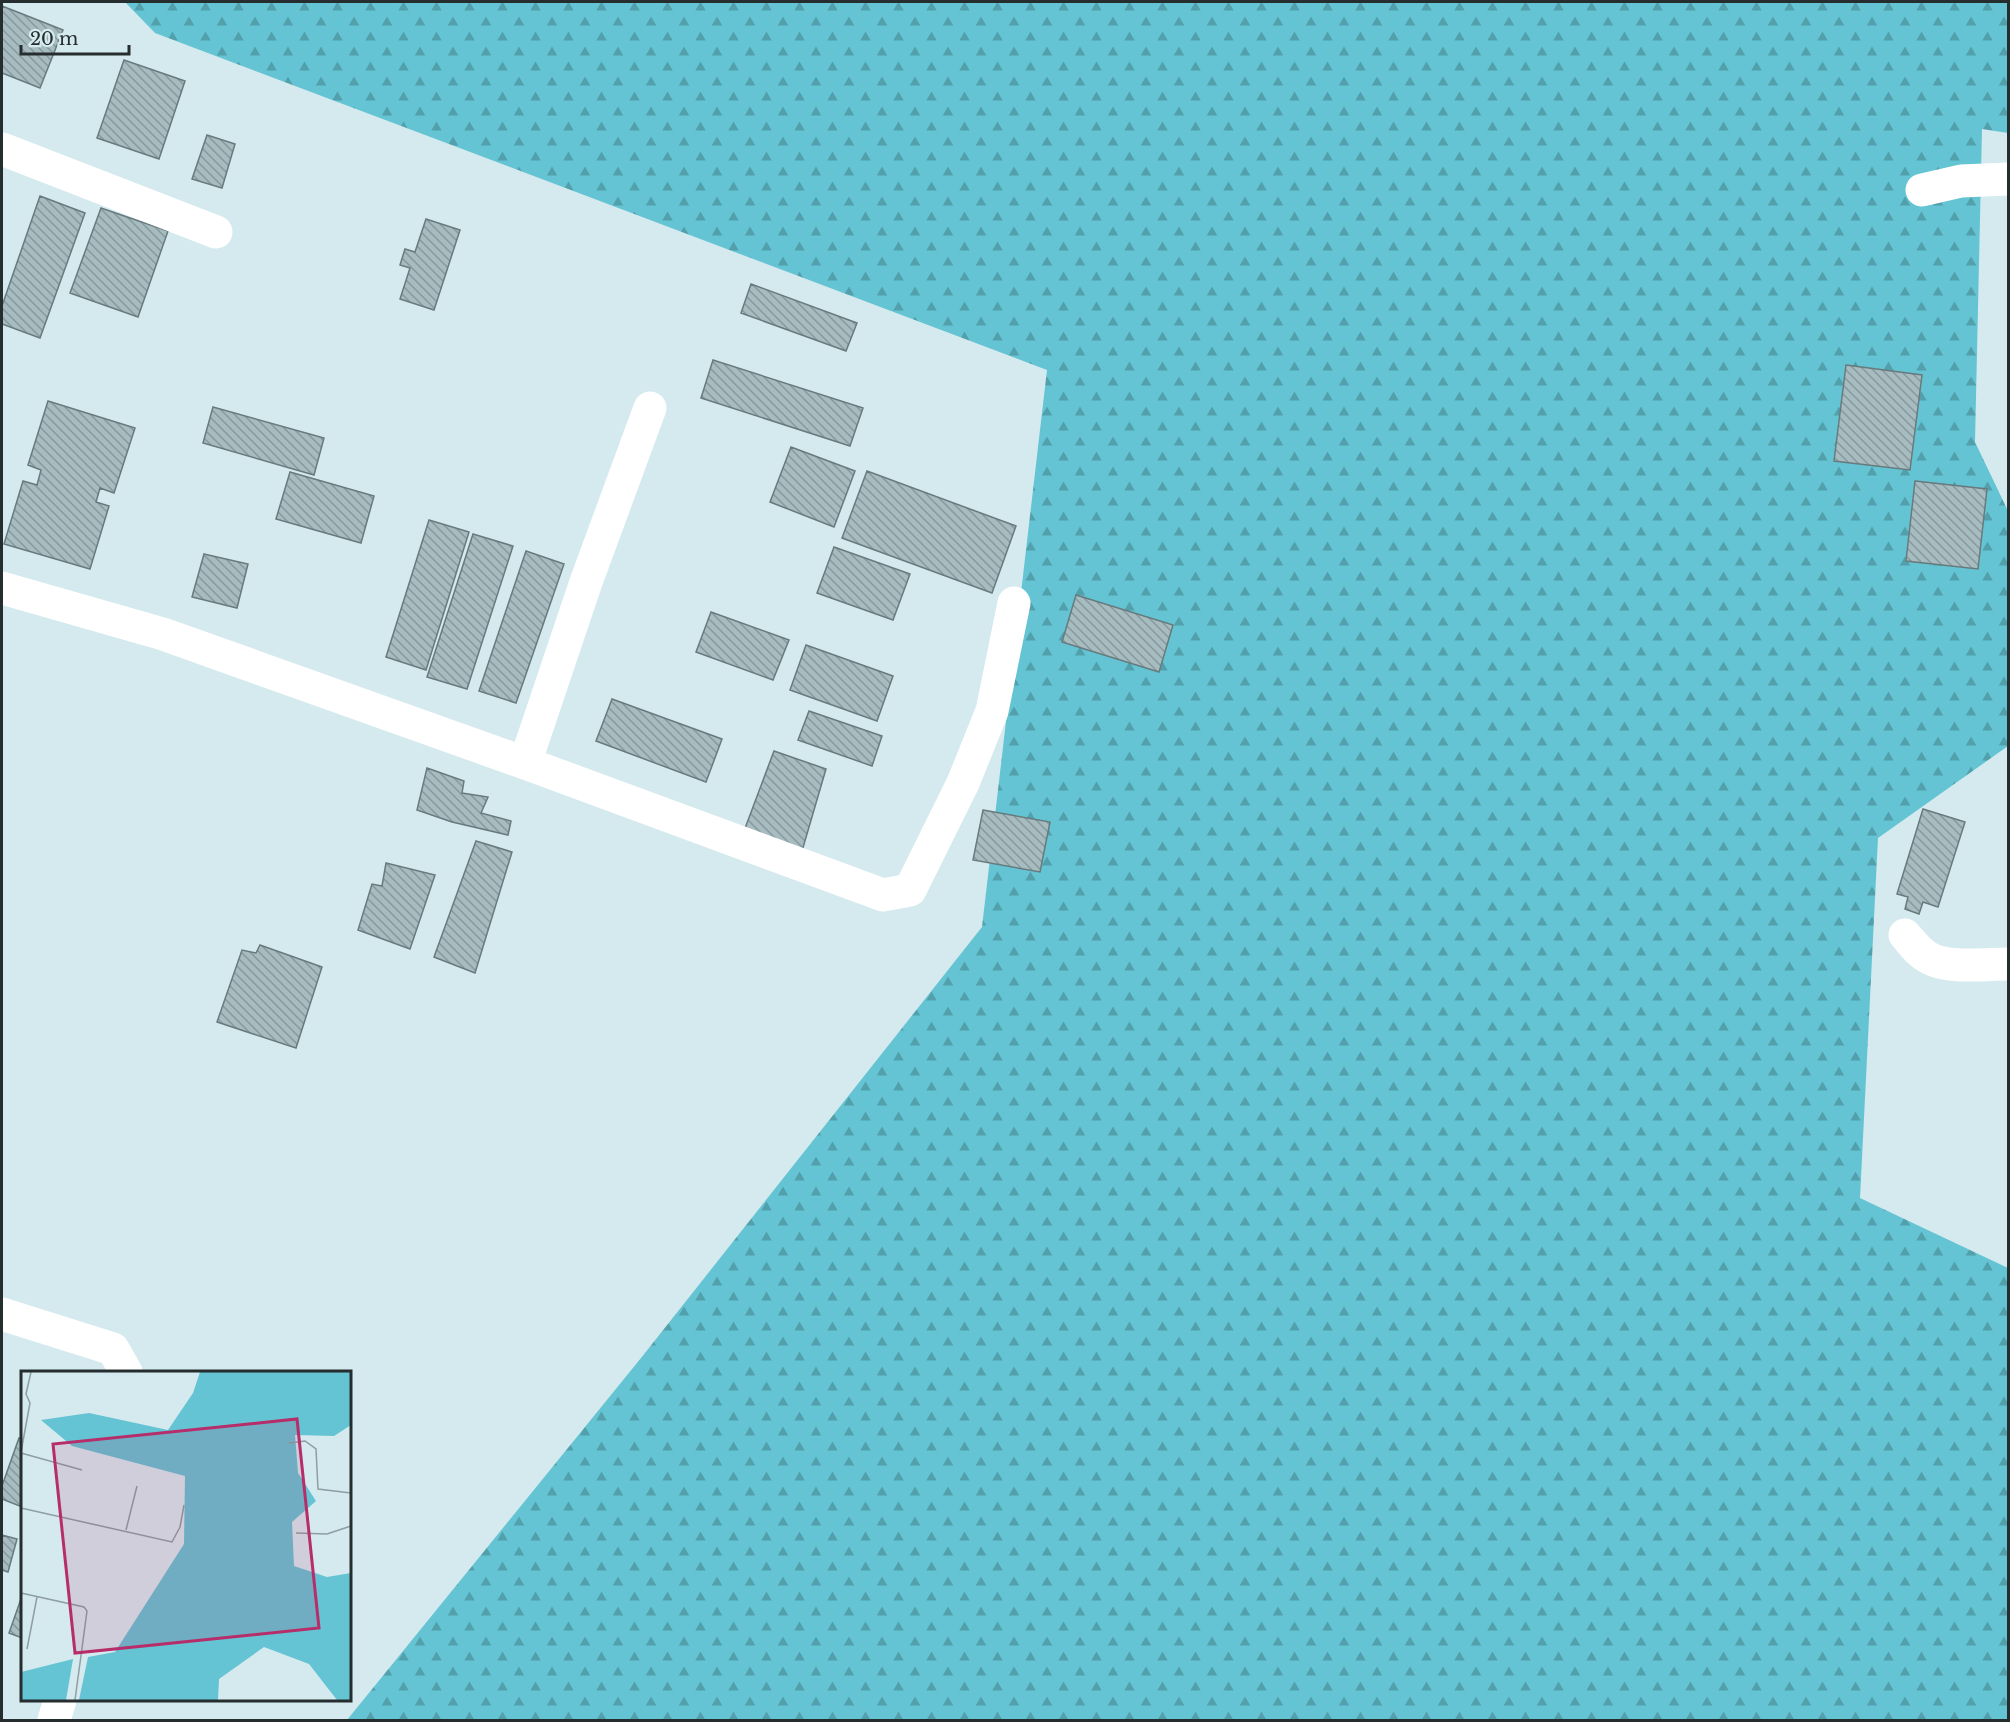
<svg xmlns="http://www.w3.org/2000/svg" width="2010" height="1722" viewBox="0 0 2010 1722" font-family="'Libre Baskerville',serif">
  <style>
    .forest { fill: url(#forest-firs) }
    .building { fill: url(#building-back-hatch); stroke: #677b7e; stroke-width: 1.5 }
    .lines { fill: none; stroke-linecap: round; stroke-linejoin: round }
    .minor { stroke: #fff; stroke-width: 33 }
    .inset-road { fill: none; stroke: #8e9ea2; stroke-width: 1.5 }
    .view { fill: #b72d69; fill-opacity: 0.15; stroke: #b72d69; stroke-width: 3 }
    .inset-edge { fill: none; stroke: #252d2f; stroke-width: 3 }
  </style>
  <defs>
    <pattern id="forest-firs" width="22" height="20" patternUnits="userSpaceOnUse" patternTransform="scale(1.5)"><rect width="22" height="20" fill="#64c4d3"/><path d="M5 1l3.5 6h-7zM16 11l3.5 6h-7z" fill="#52a0ac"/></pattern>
    <pattern id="building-back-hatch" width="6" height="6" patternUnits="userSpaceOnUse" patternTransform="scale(1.5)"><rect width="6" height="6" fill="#a7bcc0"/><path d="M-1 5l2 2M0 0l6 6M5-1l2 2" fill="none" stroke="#88999c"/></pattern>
  </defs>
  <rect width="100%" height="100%" fill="#d4eaee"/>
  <!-- forest -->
  <path class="forest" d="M 125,2 L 2008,2 L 2008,133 L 1982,129 L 1975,442 L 2008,511 L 2008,746 L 1878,838 L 1860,1198 L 2008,1268 L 2008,1720 L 347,1720 L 641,1358 L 982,927 L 1047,370 L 155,33 Z"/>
  <!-- building -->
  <path class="building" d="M 2,6 L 63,30 L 40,88 L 2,73 Z
    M 124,60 L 185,81 L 159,159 L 97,138 Z
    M 207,135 L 235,144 L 222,188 L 192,179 Z
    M 40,196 L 85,213 L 40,338 L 2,324 L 2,306 Z
    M 101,208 L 168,231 L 138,317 L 70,293 Z
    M 426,219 L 460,230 L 434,310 L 400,299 L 410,268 L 400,265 L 405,249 L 415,252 Z
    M 751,284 L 857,323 L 846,351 L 741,313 Z
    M 713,360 L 863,408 L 850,446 L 701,398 Z
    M 1846,365 L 1922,375 L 1910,470 L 1834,461 Z
    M 48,401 L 135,428 L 114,493 L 100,488 L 96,502 L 109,506 L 90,569 L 4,544 L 23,481 L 37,485 L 41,470 L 28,465 Z
    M 213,407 L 324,438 L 314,475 L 203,443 Z
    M 791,447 L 855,471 L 834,527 L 770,502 Z
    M 867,471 L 1016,526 L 992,593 L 842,538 Z
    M 290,472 L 374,496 L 361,543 L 276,519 Z
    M 1915,481 L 1987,489 L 1978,569 L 1906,561 Z
    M 429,520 L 469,532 L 426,670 L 386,657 Z
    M 473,534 L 513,546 L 467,689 L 427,677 Z
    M 834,547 L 910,574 L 893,620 L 817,593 Z
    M 526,551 L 564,564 L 516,703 L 479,691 Z
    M 204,554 L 248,564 L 237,608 L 192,597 Z
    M 1076,595 L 1173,625 L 1159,672 L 1062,642 Z
    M 711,612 L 789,640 L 773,680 L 696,652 Z
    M 806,645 L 893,676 L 877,721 L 790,690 Z
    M 612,699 L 722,739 L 706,782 L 596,741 Z
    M 809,711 L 882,736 L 872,766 L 798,740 Z
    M 774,751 L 826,769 L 802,851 L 744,831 Z
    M 427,768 L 464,781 L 462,793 L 488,797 L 481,813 L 511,821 L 508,835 L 452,822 L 417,810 Z
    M 1923,809 L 1965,822 L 1938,907 L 1923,902 L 1919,914 L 1905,909 L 1908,897 L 1897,894 Z
    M 983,810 L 1050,822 L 1040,872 L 973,860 Z
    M 476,841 L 512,852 L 475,973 L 434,957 Z
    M 386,863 L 435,875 L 410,949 L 358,930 L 372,884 L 382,886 Z
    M 260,945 L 322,967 L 296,1048 L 217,1022 L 242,950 L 256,953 Z
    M 19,1438 L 22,1439 L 22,1507 L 2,1499 L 2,1486 Z
    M 2,1535 L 17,1539 L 8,1572 L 2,1570 Z
    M 22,1596 L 22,1638 L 9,1633 Z"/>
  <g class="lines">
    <!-- minor -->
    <path class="minor" d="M 2,149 L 216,232
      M 1922,190 L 1961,181 L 2008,179
      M 2,588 L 163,634 L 525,763 L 883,895 L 910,890 L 963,783 L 992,711 L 1014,603
      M 525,763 L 586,582 L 650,408
      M 1905,935 C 1912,943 1919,953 1929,958 C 1948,969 1986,964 2008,964
      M 2,1314 L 113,1349 L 126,1372
      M 54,1720 L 60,1700"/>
  </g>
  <!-- overview -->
  <g transform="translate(21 1371)">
    <rect width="330" height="330" fill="#d4eaee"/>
    <path d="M 179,1 L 330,1 L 330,54 L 313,65 L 274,64 L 277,102 L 295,130 L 271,151 L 273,195 L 306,206 L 330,202 L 330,329 L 316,329 L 288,293 L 243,276 L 198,308 L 197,329 L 58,329 L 67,286 L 94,281 L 163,173 L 164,105 L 51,75 L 20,49 L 68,42 L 147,59 L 172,22 ZM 52,288 L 45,329 L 0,329 L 0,301 Z" fill="#64c4d3"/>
    <path class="inset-road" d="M 268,72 L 284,70 L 295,78 L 297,118 L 330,122M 0,81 L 9,32 L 5,23 L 10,1M 0,82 L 61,99M 0,137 L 151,171 L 159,156 L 163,134M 105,159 L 116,115M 275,162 L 306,163 L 330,155M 0,222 L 63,236 L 66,240 L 54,329M 6,278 L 16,226"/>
    <path class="view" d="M 276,48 L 298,257 L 54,282 L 32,73 Z"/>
    <rect width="330" height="330" class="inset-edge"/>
  </g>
  <!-- border -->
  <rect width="2010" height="1722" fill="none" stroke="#252d2f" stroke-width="6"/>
  <!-- scale -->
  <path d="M21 45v9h108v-9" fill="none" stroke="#252d2f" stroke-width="3"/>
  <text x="30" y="45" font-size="18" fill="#252d2f" stroke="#d4eaee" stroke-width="4.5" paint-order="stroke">20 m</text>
</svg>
